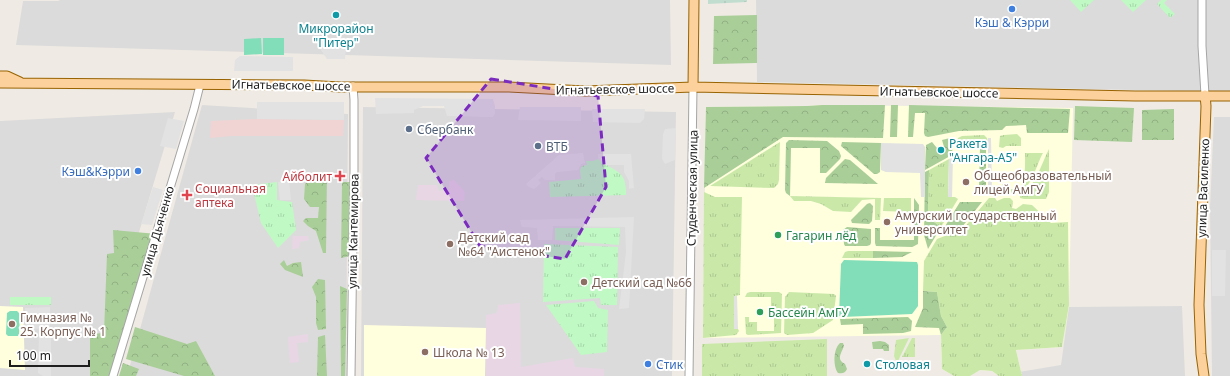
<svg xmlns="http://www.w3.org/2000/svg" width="1230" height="376" viewBox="0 0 1230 376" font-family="'Noto Sans',sans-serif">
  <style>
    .residential { fill: #dcdbdb }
    .commercial { fill: #f0d4d3 }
    .industrial { fill: #e8d6e5 }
    .education { fill: #fffedd }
    .grass { fill: url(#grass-tufts) }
    .forest { fill: url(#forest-crowns) }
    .wetland { fill: url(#wetland-marsh) }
    .park { fill: url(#park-tufts) }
    .pitch { fill: #81deb9 }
    .parking { fill: #e2e2e2 }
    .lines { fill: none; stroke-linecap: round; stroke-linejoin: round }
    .minor-casing { stroke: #a5a5a5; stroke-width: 9 }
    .major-casing { stroke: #986300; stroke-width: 11 }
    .minor { stroke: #fff; stroke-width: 7 }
    .major { stroke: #fcd19c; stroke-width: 9 }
    .marked { fill: #7b2cbf; fill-opacity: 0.2; stroke: #7b2cbf; stroke-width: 3; stroke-dasharray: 8 5; stroke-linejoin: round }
    .shop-dot { fill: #3f7fe0; stroke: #fff; stroke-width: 1.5 }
    .culture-dot { fill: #0f9aa8; stroke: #fff; stroke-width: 1.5 }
    .service-dot { fill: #5c6f8a; stroke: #fff; stroke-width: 1.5 }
    .health-dot { fill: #e0444e; stroke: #fff; stroke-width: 1.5 }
    .education-dot { fill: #8d6e63; stroke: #fff; stroke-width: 1.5 }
    .leisure-dot { fill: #2e9e5b; stroke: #fff; stroke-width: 1.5 }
    .labels { text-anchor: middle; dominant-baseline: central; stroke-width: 4; stroke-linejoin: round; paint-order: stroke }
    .shop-label { font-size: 12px; fill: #366cbe; stroke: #fff }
    .culture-label { font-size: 12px; fill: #0d838f; stroke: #fff; text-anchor: start }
    .street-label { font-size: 12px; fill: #1e1e1e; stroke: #fff }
    .service-label { font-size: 12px; fill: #4e5e75; stroke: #fff; text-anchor: start }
    .education-label { font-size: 12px; fill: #785e54; stroke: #fff; text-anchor: start }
    .health-label { font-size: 12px; fill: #be3a42; stroke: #fff; text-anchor: end }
    .leisure-label { font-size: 12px; fill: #27864d; stroke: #fff; text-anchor: start }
  </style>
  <defs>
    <pattern id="grass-tufts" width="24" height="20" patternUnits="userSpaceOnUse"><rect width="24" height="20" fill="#cae9a9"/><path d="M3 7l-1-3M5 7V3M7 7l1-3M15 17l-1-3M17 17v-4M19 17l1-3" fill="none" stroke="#adc791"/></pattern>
    <pattern id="forest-crowns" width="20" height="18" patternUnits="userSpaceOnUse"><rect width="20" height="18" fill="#a9ce98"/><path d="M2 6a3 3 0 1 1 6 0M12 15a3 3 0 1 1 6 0" fill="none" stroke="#91b083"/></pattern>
    <pattern id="wetland-marsh" width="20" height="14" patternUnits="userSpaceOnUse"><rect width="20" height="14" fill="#c1ddcf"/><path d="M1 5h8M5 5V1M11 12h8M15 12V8" fill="none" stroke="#a5bdb1"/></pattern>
    <pattern id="park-tufts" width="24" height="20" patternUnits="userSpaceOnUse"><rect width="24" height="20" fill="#c0f9c4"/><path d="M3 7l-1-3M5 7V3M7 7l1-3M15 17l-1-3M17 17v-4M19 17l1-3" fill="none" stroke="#a5d5a8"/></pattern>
  </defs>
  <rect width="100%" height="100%" fill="#efebe4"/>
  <!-- residential -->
  <path class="residential" d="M 60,0 L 670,0 L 671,65 L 16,45 L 23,1 L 58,1 Z
    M 756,0 L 1230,0 L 1230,92 L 757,82 Z
    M 202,105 L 348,114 L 346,376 L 127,376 Z
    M 363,107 L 676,112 L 672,376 L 361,376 Z
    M 175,112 L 96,376 L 0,376 L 0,121 Z
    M 1214,117 L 1230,117 L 1230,376 L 1212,376 L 1210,208 Z
    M 1182,306 L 1185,376 L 995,376 L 1061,365 L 1069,307 Z"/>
  <!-- commercial -->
  <path class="commercial" d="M 257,119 L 344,120 L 343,136 L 231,136 L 210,138 L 211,121 Z"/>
  <!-- industrial -->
  <path class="industrial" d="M 454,180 L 465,192 L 464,201 L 416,200 L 418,185 L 437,185 L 439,191 L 449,190 L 449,181 Z
    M 293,236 L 308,236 L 309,240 L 300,242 L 299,248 L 292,249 Z
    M 520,303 L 521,367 L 573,358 L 575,367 L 604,369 L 604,376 L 486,376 L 486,315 L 497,313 L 498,305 Z
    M 308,334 L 308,342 L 297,343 L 299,362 L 290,363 L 288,337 Z"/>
  <!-- education -->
  <path class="education" d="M 822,105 L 1073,108 L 1069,305 L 1062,347 L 1016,350 L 1022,376 L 999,376 L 992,371 L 980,370 L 967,376 L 954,376 L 942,369 L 941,335 L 703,338 L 706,107 L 807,106 Z
    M 0,306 L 23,307 L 25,370 L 0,368 Z
    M 364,325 L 486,328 L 485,376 L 364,376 Z"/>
  <!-- grass -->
  <path class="grass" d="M 1017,134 L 1021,138 L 1021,146 L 1006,146 L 1003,148 L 999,147 L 1000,136 L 1004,135 Z
    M 984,135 L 987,138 L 988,142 L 957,142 L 958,138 L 962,136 Z
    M 780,142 L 779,180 L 778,184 L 774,188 L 710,186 Z
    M 1049,149 L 1049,192 L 1046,199 L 1024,199 L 1020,198 L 1020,195 C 1036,187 1041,164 1049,149 Z
    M 1025,153 L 1043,153 C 1033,171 1031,199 1004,193 L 1002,190 L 1002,184 L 1005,184 L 1007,189 C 1011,189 1018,190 1020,187 C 1026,181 1025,162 1025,153 Z
    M 949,159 L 948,197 L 955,197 L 958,199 L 941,227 L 934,222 L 928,210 L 929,170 Z
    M 704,192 L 715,197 L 742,197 L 740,292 L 740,295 L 734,296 L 734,329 L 738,329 L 739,331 L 736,335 L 703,338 Z
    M 790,196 L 881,198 L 880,220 L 875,220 L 875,199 L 862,200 L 851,212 L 833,211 L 821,204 L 811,201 L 794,201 Z
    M 884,198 L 911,198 L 911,212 L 883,211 Z
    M 989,198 L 995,198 L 997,201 L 1004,198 L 1010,198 L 1013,201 L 1012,208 L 1016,209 L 1023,204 L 1032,205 L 1051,223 L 1068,222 L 1069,305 L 1062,347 L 1016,350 L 1022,376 L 999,376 L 992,371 L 980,370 L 970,376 L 954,376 L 942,369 L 941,335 L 947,327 L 941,316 L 937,292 L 923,291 L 924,261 L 937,239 L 963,229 Z
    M 848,251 L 873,251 L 873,258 L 842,258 L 845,252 Z
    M 750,292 L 779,292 L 782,294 L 781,333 L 748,335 L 746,334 L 745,317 L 749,317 L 749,322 L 757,322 L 757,331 L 774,331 L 774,307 L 771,307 L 771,297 L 745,297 L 747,293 Z
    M 789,292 L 834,294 L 836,296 L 833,320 L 813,333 L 787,335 L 784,333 L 785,297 Z
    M 909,338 L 898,361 L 896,361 L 894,356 L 896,340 Z
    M 912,338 L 915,338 L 915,357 L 902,357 Z
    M 827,339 L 827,376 L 702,376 L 702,344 Z"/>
  <!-- forest -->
  <path class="forest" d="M 757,15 L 757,63 L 713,64 L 714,16 Z
    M 822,105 L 885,105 L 883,138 L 783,137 L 704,188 L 706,107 L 807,106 Z
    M 891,105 L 898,105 L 897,137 L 890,137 Z
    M 909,105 L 1070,109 L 1068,133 L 1027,133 L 1026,125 L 1006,126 L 1002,130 L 959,131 L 928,137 L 925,136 L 924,133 L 925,113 L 915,113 L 913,137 L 908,137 Z
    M 1075,106 L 1134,108 L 1132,142 L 1074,140 Z
    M 1174,109 L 1174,140 L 1142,140 L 1142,110 Z
    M 950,138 L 953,140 L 952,155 L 925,170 L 926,145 L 932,142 L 941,153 L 943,153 L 945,150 L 942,140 Z
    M 789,140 L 827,141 L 839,151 L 841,156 L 840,159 L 826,173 L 820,173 L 820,148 L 791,148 L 790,196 L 786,193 L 785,190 L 786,143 Z
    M 842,142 L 881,143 L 880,172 L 877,174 L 874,174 L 841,146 Z
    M 982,146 L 986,150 L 986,190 L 979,189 L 980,147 Z
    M 845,159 L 850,160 L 878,184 L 825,183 L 826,178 Z
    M 929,170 L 928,210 L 934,222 L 941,227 L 928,249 L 924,235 L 925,172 Z
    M 327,172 L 326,253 L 323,253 L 316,231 L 308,226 L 303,221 L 306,218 L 318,218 L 319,207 L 310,207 L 304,199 L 305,184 L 315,174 Z
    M 342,182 L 350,182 L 350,256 L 341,258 Z
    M 914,198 L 919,205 L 918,244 L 912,247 L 876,246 L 875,243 L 875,228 L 880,228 L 880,240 L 914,240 Z
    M 960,202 L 982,202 L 962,227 L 939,236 Z
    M 870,203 L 873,206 L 872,221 L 869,224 L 852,223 L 851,220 L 867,204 Z
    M 847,227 L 871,229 L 871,243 L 870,245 L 867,246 L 845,246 L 844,244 L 843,230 Z
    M 113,230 L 157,234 L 113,376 L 90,376 L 90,334 L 104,333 L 107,254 L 114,253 Z
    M 873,251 L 912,252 L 902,257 L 873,258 Z
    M 284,260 L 287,266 L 293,263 L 301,262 L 303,277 L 285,270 L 280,264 Z
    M 318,279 L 325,280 L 326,329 L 318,330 L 316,323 L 316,297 L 312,287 Z
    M 340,286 L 347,289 L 345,376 L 341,376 Z
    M 923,291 L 937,292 L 941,316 L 947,327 L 941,335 L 939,328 L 915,327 L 923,308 Z
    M 908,317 L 912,321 L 911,331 L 903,333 L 863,334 L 863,324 L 841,325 L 840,319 Z
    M 135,327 L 187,344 L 196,341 L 215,376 L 184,376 L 126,359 Z
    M 325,335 L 327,376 L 317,376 L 318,337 Z
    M 880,341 L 885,342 L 889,345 L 889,351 L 884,351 L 883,349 L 873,349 L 872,342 Z
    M 840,343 L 843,343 L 844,346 C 841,354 836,359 845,364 L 847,369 C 845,373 843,374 838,373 C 833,367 833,349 840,343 Z
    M 123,363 L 139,369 L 136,376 L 119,376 Z"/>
  <!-- wetland -->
  <path class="wetland" d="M 708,0 L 747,0 L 747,2 L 708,4 Z"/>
  <!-- park -->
  <path class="park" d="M 1070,0 L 1094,0 L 1081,12 Z
    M 1121,0 L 1146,0 L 1133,12 Z
    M 1161,0 L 1167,0 L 1164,3 L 1175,14 L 1170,18 L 1157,4 Z
    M 598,159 C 615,173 627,169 626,195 L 550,197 L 549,182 L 581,179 L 580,170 L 582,166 L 587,165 L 586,161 L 593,161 Z
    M 277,182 L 277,200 L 292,202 L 296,230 L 278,248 L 261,223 L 252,185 Z
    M 555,228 L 620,228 L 619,245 L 555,240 Z
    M 544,244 L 618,247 L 617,305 L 601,305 L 600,298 L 543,302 Z
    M 10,297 L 51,297 L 51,305 L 10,305 Z
    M 594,301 L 598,308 L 608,310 L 607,352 L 581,355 L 546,305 Z"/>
  <!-- pitch -->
  <path class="pitch" d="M 261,38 L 262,54 L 244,55 L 244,39 Z
    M 263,38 L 284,38 L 284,55 L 263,55 Z
    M 844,260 L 917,262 L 918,265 L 918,306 L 912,314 L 842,317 L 839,316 L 841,264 Z
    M 10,311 L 17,311 L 20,314 L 19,334 L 18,336 L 8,336 L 6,334 L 7,313 Z"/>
  <!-- parking -->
  <path class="parking" d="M 319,47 L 346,47 L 345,59 L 327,59 Z
    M 240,56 L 293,57 L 293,71 L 234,71 L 235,60 Z
    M 375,98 L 493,99 L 495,106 L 495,114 L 493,117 L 447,116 L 444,106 L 423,106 L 414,110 L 414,113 L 376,114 Z
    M 257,102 L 344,102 L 344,120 L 257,119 Z
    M 520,107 L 581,107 L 581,121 L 518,120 Z
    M 592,109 L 645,109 L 644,119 L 640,123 L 593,122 Z
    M 168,118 L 184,121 L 176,149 L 160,146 Z
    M 676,128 L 675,160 L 665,164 L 662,159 L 663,134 L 665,129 Z
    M 988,138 L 991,138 L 992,191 L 988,191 Z
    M 881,143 L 923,144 L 925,147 L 925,197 L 921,197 L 920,173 L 886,172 L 881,170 Z
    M 583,153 L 585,163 L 581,164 L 578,170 L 557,172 L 555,174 L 555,180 L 545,180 L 542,177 L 538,180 L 541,183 L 534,189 L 529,187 L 526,184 L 559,155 Z
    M 598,154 L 631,154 L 634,188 L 629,189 L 629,181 L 624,172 L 624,165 L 605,165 L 598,158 Z
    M 953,157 L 952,197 L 948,197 L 949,159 Z
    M 289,180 L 291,200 L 280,200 L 278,182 Z
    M 153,187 L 163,190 L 152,225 L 141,224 Z
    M 634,217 L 629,308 L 619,309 L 626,252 L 625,227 L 553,226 L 552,240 L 538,240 L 537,228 L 522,227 L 520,220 Z
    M 1212,250 L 1226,250 L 1225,296 L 1212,296 Z
    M 734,296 L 737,296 L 738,329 L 734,329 Z
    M 50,307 L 50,328 L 26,329 L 25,308 Z
    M 51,332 L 51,376 L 43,376 L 38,373 L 39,333 Z"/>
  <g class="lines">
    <!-- minor casing -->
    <g class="minor-casing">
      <path id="minor" d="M 1202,0 L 1202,46 L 1205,95
        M 113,376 L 194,109 L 200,85
        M 351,376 L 354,170 L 354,100 L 353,86
        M 689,376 L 693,87"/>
    </g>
    <!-- major casing -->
    <g class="major-casing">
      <path id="major" d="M 0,76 L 7,76 L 20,82
        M 0,83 L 304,85 L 340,87 L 509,87 L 585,91 L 693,87 L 1135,96 L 1230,96
        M 693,87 L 694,0
        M 1204,376 L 1201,354 L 1199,305 L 1206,106 L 1205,95"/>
    </g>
    <!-- minor -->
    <use href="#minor" class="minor"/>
    <!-- major -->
    <use href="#major" class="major"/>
  </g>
  <!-- marked area -->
  <path class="marked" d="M 491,79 L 598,96 L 606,187 L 565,259 L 480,246 L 426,158 Z"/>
  <!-- markers -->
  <g class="shop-dot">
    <circle cx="1012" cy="9" r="4"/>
    <circle cx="138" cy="171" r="4"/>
    <circle cx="648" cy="364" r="4"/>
  </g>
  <g class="culture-dot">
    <circle cx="336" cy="15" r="4"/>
    <circle cx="941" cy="150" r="4"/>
    <circle cx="867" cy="364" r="4"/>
  </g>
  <g class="service-dot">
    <circle cx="409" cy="129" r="4"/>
    <circle cx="538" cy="146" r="4"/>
  </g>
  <g class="health-dot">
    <path d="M338 170h4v4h4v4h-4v4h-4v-4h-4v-4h4z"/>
    <path d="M185 189h4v4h4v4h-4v4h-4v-4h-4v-4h4z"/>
  </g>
  <g class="education-dot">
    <circle cx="966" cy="182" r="4"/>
    <circle cx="887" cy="222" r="4"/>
    <circle cx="450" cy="244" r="4"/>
    <circle cx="584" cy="282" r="4"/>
    <circle cx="12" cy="324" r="4"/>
    <circle cx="425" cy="352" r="4"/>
  </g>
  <g class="leisure-dot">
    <circle cx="778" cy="235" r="4"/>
    <circle cx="760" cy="312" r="4"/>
  </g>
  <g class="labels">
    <!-- shop labels -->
    <g class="shop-label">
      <text x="1012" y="22">Кэш &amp; Кэрри</text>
      <text x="130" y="171" text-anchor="end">Кэш&amp;Кэрри</text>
      <text x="656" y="364" text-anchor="start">Стик</text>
    </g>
    <!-- culture labels -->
    <g class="culture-label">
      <text x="336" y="28" text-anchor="middle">Микрорайон<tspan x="336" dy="14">"Питер"</tspan></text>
      <text x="949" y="143">Ракета<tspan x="949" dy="14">"Ангара-А5"</tspan></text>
      <text x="875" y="364">Столовая</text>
    </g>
    <!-- street labels -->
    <g class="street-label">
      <text transform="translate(291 85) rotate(1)">Игнатьевское шоссе</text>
      <text transform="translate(615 89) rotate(-1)">Игнатьевское шоссе</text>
      <text transform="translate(939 92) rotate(1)">Игнатьевское шоссе</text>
      <text transform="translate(692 188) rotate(-89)">Студенческая улица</text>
      <text transform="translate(1203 188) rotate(-88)">улица Василенко</text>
      <text transform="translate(157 231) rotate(-74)">улица Дьяченко</text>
      <text transform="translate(353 231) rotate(-89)">улица Кантемирова</text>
    </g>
    <!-- service labels -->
    <g class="service-label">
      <text x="417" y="129">Сбербанк</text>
      <text x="546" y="146">ВТБ</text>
    </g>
    <!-- education labels -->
    <g class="education-label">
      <text x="974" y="175">Общеобразовательный<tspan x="974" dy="14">лицей АмГУ</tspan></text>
      <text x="895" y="215">Амурский государственный<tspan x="895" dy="14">университет</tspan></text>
      <text x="458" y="237">Детский сад<tspan x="458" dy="14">№64 "Аистенок"</tspan></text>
      <text x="592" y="282">Детский сад №66</text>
      <text x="20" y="317">Гимназия №<tspan x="20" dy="14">25. Корпус № 1</tspan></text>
      <text x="433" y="352">Школа № 13</text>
    </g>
    <!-- health labels -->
    <g class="health-label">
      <text x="332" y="176">Айболит</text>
      <text x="195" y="188" text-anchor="start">Социальная<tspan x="195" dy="14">аптека</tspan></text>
    </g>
    <!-- leisure labels -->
    <g class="leisure-label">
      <text x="786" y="235">Гагарин лёд</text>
      <text x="768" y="312">Бассейн АмГУ</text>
    </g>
  </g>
  <!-- scale -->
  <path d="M10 360v6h79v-6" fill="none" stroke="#1e1e1e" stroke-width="2"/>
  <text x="16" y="360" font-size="12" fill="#1e1e1e" stroke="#ffffff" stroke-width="3" paint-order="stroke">100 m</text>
</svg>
